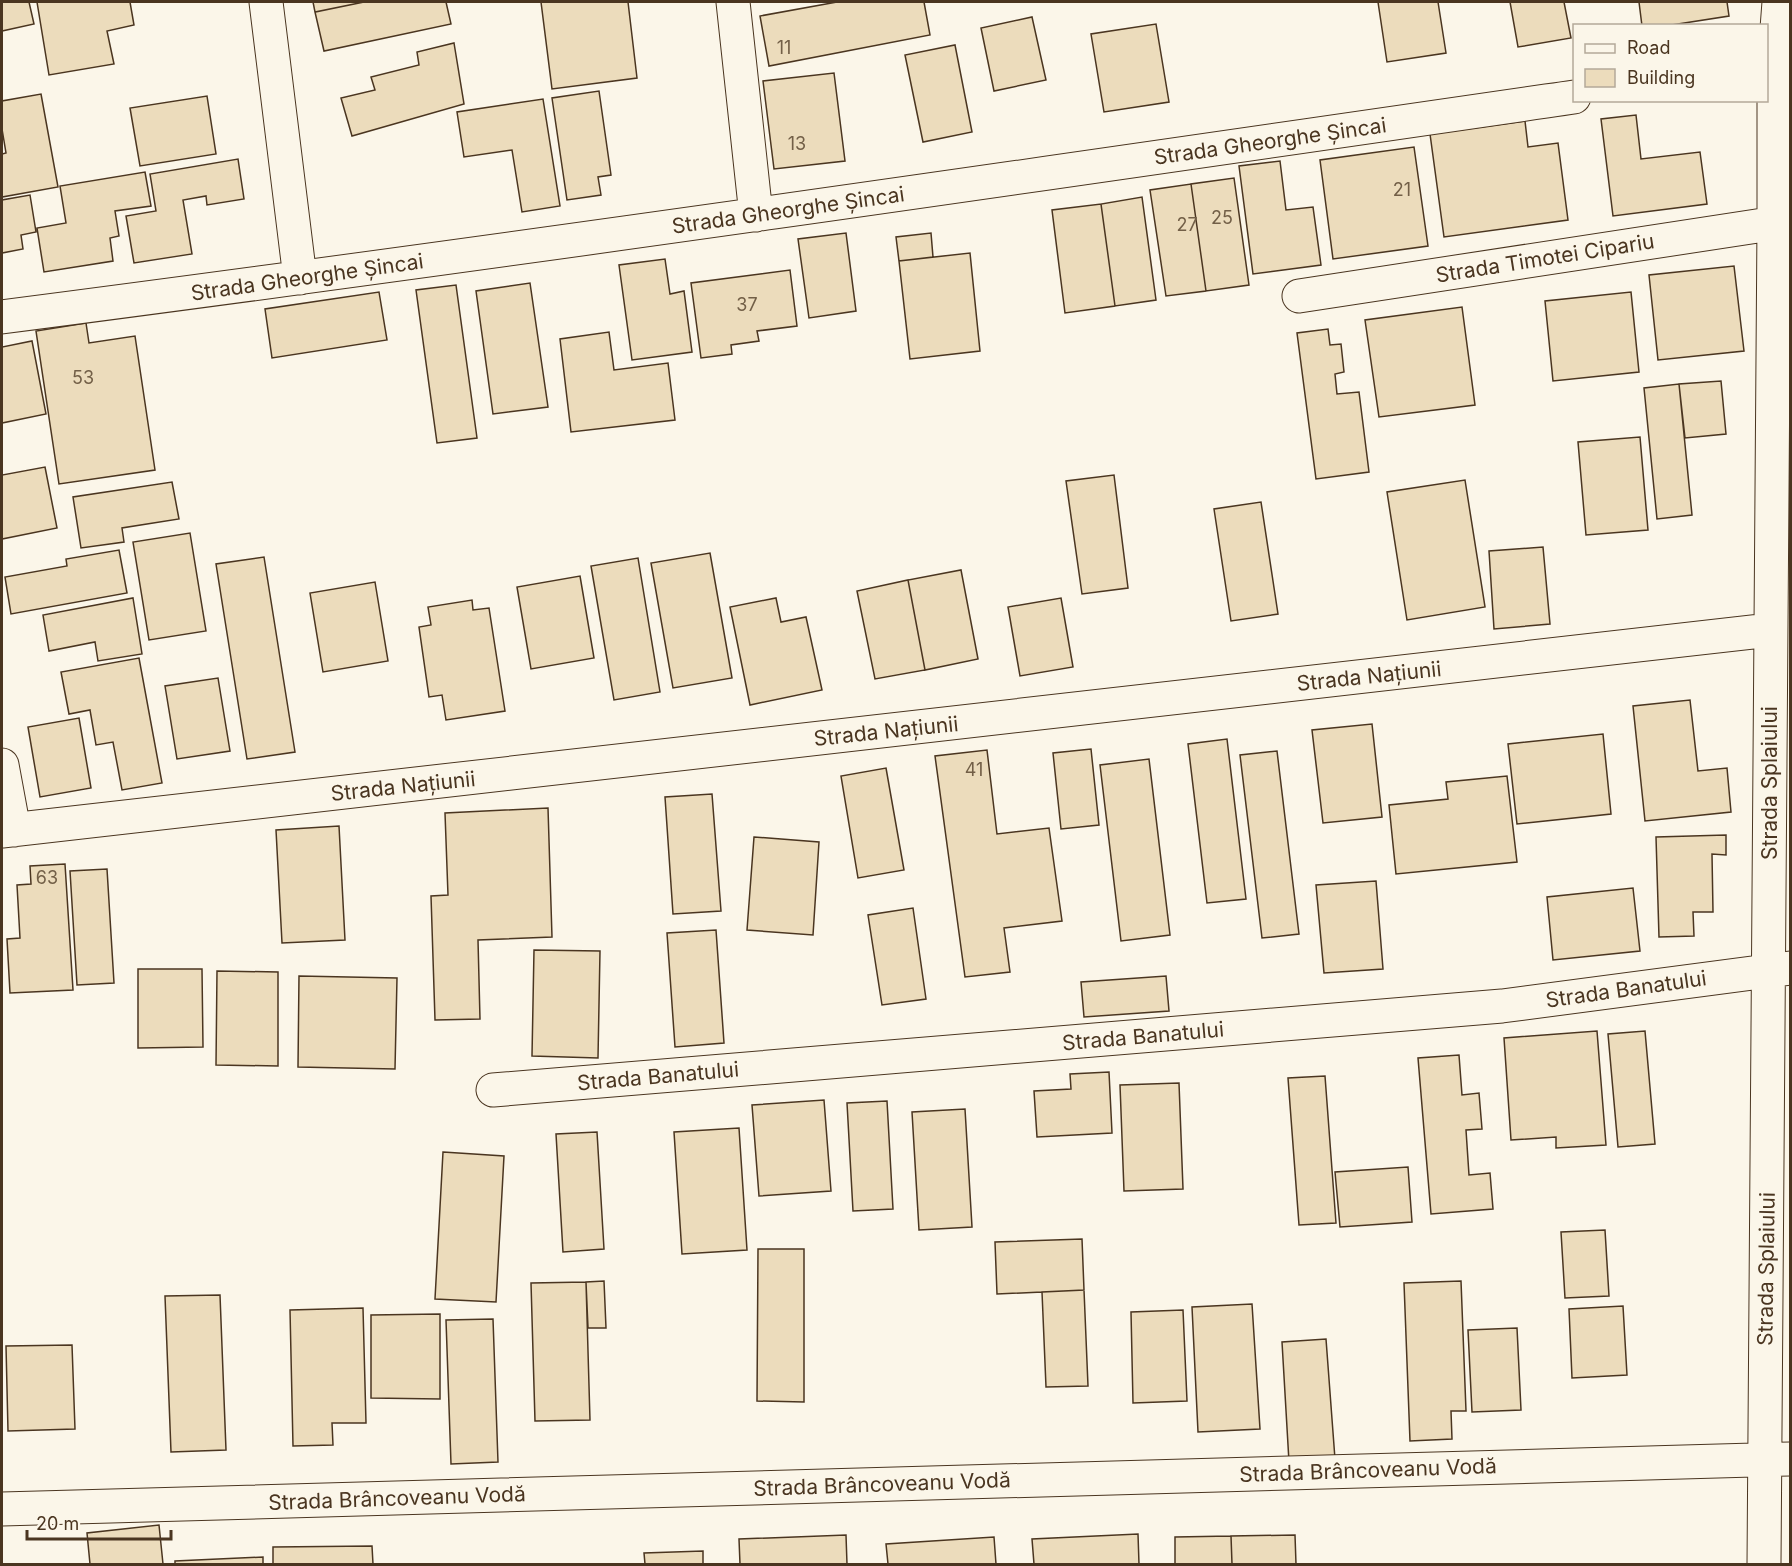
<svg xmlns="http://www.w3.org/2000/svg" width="1792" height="1566" viewBox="0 0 1792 1566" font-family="Inter,sans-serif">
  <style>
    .building { fill: #ecdcbc; stroke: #4a3520; stroke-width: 1.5 }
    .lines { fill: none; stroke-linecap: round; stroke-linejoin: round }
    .minor-casing { stroke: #4a3520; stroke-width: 35 }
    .minor { stroke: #fbf6e9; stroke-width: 33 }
    .labels { text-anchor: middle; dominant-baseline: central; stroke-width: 4.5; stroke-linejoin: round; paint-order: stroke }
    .number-label { font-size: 18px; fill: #725f47 }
    .street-label { font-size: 21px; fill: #4a3520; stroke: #fbf6e9 }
  </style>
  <rect width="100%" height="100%" fill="#fbf6e9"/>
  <!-- building -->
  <path class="building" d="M 2,2 L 29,2 L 34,24 L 2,31 Z
    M 37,2 L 130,2 L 134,25 L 107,31 L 114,64 L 49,75 Z
    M 313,2 L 364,2 L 315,12 Z
    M 364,2 L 446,2 L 451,24 L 324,51 L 315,12 Z
    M 541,2 L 628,2 L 637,78 L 552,89 Z
    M 837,2 L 924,2 L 930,35 L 769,66 L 760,16 Z
    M 1378,2 L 1438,2 L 1446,53 L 1387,62 Z
    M 1510,2 L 1564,2 L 1571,38 L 1518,47 Z
    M 1639,2 L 1727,2 L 1729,16 L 1665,26 L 1642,26 Z
    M 1032,17 L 1046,80 L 994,91 L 981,28 Z
    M 1156,24 L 1169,102 L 1104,112 L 1091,34 Z
    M 454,43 L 464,104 L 352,136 L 341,98 L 375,90 L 371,77 L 419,65 L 417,52 Z
    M 955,45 L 972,132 L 923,142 L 905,55 Z
    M 834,73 L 845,161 L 774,169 L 763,81 Z
    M 599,91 L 611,175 L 598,177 L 601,195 L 567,200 L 552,98 Z
    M 41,94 L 58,187 L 2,197 L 2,154 L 6,153 L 2,129 L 2,101 Z
    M 207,96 L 216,154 L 140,166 L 130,108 Z
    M 543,99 L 560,206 L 522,212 L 512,150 L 464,157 L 457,112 Z
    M 1636,115 L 1641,159 L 1700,152 L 1707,204 L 1613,216 L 1601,119 Z
    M 1525,121 L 1528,147 L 1558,143 L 1568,220 L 1444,237 L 1430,134 Z
    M 1414,147 L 1428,246 L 1333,259 L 1320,160 Z
    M 238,159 L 244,199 L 207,205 L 206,196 L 183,200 L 192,254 L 134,263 L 126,216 L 156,211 L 150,174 Z
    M 1280,161 L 1286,210 L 1313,207 L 1321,265 L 1253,274 L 1239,166 Z
    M 145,172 L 151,206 L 115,211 L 119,236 L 110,238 L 113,261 L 44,272 L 37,228 L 66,223 L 60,186 Z
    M 1234,178 L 1249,285 L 1206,291 L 1191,184 Z
    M 1191,184 L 1206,291 L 1166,296 L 1150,190 Z
    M 30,195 L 36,232 L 21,235 L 23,249 L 2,253 L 2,200 Z
    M 1142,197 L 1156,300 L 1115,306 L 1101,204 Z
    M 1101,204 L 1115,306 L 1065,313 L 1052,210 Z
    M 846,233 L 856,311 L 809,318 L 798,239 Z
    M 931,233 L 933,257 L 899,261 L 896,237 Z
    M 970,253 L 980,351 L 910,359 L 899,261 Z
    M 665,259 L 670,294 L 684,291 L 692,352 L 632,360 L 619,265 Z
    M 1734,266 L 1744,351 L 1658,360 L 1649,275 Z
    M 790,270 L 797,326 L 757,331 L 759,341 L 731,345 L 732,354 L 701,358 L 691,283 Z
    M 530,283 L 548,407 L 493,414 L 476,291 Z
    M 456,285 L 477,438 L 437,443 L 416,290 Z
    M 379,292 L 387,340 L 272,358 L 265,309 Z
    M 1631,292 L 1639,372 L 1553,381 L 1545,301 Z
    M 1462,307 L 1475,405 L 1379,417 L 1365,320 Z
    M 86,323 L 89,343 L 135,336 L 155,470 L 59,484 L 36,331 Z
    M 1328,329 L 1330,345 L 1341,344 L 1344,372 L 1335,374 L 1337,394 L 1359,392 L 1369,472 L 1316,479 L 1297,333 Z
    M 609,332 L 614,370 L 668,363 L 675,420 L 571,432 L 560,339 Z
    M 32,341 L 46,414 L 2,423 L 2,347 Z
    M 1721,381 L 1726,434 L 1685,438 L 1679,384 Z
    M 1679,384 L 1692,515 L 1657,519 L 1644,388 Z
    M 1640,437 L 1648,530 L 1586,535 L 1578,442 Z
    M 45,467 L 57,528 L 2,539 L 2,475 Z
    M 1114,475 L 1128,588 L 1082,594 L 1066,481 Z
    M 1465,480 L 1485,607 L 1407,620 L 1387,492 Z
    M 172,482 L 179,519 L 122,528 L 124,542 L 81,548 L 73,497 Z
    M 1261,502 L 1278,614 L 1231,621 L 1214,509 Z
    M 190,533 L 206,631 L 149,640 L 133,542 Z
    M 1543,547 L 1550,624 L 1494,629 L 1489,551 Z
    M 119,550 L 127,593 L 11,614 L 5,577 L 67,566 L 66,559 Z
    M 710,553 L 732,678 L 673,688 L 651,563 Z
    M 264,557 L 295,752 L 247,759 L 216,564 Z
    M 638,558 L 660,692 L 614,700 L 591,566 Z
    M 961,570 L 978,659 L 925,670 L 908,580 Z
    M 580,576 L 594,658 L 531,669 L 517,587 Z
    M 908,580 L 925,670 L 875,679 L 857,591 Z
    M 375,582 L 388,661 L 323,672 L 310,593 Z
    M 133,598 L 142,654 L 98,661 L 95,642 L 49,651 L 43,615 Z
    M 776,598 L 781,622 L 806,617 L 822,690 L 750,705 L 730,607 Z
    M 1061,598 L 1073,667 L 1020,676 L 1008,607 Z
    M 472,600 L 473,610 L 489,608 L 505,711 L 446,720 L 442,695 L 429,697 L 419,627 L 431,625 L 428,607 Z
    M 139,658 L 162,783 L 122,790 L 113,742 L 96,745 L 90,710 L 69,714 L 61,672 Z
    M 218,678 L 230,751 L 177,759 L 165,686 Z
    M 1690,700 L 1698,771 L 1727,768 L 1731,812 L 1645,821 L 1633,706 Z
    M 79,718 L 91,788 L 40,797 L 28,727 Z
    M 1372,724 L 1382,817 L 1323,823 L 1312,730 Z
    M 1603,734 L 1611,814 L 1517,824 L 1508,744 Z
    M 1227,739 L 1246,899 L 1207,903 L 1188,744 Z
    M 1091,749 L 1099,825 L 1061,829 L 1053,753 Z
    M 987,750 L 997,834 L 1049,828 L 1062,921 L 1004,928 L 1010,972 L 965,977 L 935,756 Z
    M 1277,751 L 1299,934 L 1262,938 L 1240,755 Z
    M 1149,759 L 1170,935 L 1121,941 L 1100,765 Z
    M 886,768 L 904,870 L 858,878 L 841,776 Z
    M 1507,776 L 1517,862 L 1396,874 L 1389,805 L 1448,799 L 1446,782 Z
    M 712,794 L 721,911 L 673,914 L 665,797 Z
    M 548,808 L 552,937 L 478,940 L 480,1019 L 435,1020 L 431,896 L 448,895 L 445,813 Z
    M 339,826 L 345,940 L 282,943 L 276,830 Z
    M 1726,835 L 1726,855 L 1712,854 L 1713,912 L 1693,912 L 1694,936 L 1659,937 L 1656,837 Z
    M 754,837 L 819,842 L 813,935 L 747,930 Z
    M 65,864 L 73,990 L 10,993 L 7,939 L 20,938 L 17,885 L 31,884 L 30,866 Z
    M 107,869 L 114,983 L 77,985 L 70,871 Z
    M 1376,881 L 1383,969 L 1324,973 L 1316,885 Z
    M 1633,888 L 1640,951 L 1553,960 L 1547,897 Z
    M 913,908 L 926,999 L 882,1005 L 868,915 Z
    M 716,930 L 724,1043 L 675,1047 L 667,933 Z
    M 534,950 L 600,951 L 598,1058 L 532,1056 Z
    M 138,969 L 202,969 L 203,1047 L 138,1048 Z
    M 217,971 L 278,972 L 278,1066 L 216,1065 Z
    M 299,976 L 397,978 L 395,1069 L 298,1067 Z
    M 1166,976 L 1169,1011 L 1084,1017 L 1081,982 Z
    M 1597,1031 L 1606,1145 L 1556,1148 L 1556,1137 L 1511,1140 L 1504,1038 Z
    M 1645,1031 L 1655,1144 L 1618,1147 L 1608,1034 Z
    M 1459,1055 L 1462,1095 L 1479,1093 L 1482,1129 L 1466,1130 L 1469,1175 L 1490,1173 L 1493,1209 L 1431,1214 L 1418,1058 Z
    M 1109,1072 L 1112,1133 L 1037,1137 L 1034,1091 L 1071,1089 L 1070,1074 Z
    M 1325,1076 L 1336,1223 L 1299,1225 L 1288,1078 Z
    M 1179,1083 L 1183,1189 L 1124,1191 L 1120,1085 Z
    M 824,1100 L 831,1191 L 759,1196 L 752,1105 Z
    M 887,1101 L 893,1209 L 853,1211 L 847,1103 Z
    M 965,1109 L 972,1227 L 919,1230 L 912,1112 Z
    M 739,1128 L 747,1250 L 682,1254 L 674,1132 Z
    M 597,1132 L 604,1249 L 563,1252 L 556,1134 Z
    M 443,1152 L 504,1156 L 496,1302 L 435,1299 Z
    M 1408,1167 L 1412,1222 L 1340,1227 L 1335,1172 Z
    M 1605,1230 L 1609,1296 L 1565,1298 L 1561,1232 Z
    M 1082,1239 L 1084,1290 L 997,1294 L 995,1242 Z
    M 758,1249 L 804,1249 L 804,1402 L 757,1401 Z
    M 604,1281 L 606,1328 L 588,1328 L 586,1282 Z
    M 1461,1281 L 1466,1411 L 1451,1411 L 1452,1439 L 1410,1441 L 1404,1283 Z
    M 586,1282 L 590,1420 L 535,1421 L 531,1283 Z
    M 1084,1290 L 1088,1386 L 1046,1387 L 1042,1292 Z
    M 220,1295 L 226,1450 L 171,1452 L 165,1296 Z
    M 1252,1304 L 1260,1429 L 1198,1432 L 1192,1307 Z
    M 1623,1306 L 1627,1375 L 1572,1378 L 1569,1309 Z
    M 363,1308 L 366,1423 L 332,1423 L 333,1445 L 293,1446 L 290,1310 Z
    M 1183,1310 L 1187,1401 L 1133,1403 L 1131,1312 Z
    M 440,1314 L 440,1399 L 371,1398 L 371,1315 Z
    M 493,1319 L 498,1462 L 451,1464 L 446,1320 Z
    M 1517,1328 L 1521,1410 L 1472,1412 L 1468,1330 Z
    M 1326,1339 L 1335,1459 L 1289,1462 L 1282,1342 Z
    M 72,1345 L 75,1429 L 8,1431 L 6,1346 Z
    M 159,1525 L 163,1564 L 90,1564 L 87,1533 Z
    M 1138,1534 L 1139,1564 L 1034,1564 L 1032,1539 Z
    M 846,1535 L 847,1564 L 740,1564 L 739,1539 Z
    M 1295,1535 L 1296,1564 L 1232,1564 L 1231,1536 Z
    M 1231,1536 L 1232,1564 L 1175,1564 L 1175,1537 Z
    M 994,1537 L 996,1564 L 888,1564 L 886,1544 Z
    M 372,1546 L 373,1564 L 273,1564 L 273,1547 Z
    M 703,1551 L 703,1564 L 645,1564 L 644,1553 Z
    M 263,1557 L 263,1564 L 175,1564 L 175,1561 Z"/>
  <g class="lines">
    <!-- minor casing -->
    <g class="minor-casing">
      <path id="minor" d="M 266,2 L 300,278
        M 733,2 L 756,215
        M 1299,296 L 1790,221
        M 2,317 C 527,249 1050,173 1574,97
        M 2,765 L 14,830
        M 2,831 L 1770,630
        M 493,1090 L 1502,1006 L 1790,968
        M 2,1509 L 1790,1459
        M 1764,1564 L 1774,223 L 1774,68 L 1779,2"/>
    </g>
    <!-- minor -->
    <use href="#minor" class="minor"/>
  </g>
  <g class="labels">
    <!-- number labels -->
    <g class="number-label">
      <text x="784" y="47">11</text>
      <text x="797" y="143">13</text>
      <text x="1402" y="189">21</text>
      <text x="1222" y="217">25</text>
      <text x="1187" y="224">27</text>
      <text x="747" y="304">37</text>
      <text x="83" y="377">53</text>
      <text x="974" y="769">41</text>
      <text x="47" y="877">63</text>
    </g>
    <!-- street labels -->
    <g class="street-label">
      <text transform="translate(1270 141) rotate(-8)">Strada Gheorghe Șincai</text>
      <text transform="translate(788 210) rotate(-8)">Strada Gheorghe Șincai</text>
      <text transform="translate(1545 258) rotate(-9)">Strada Timotei Cipariu</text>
      <text transform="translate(307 277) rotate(-8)">Strada Gheorghe Șincai</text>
      <text transform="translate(1369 676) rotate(-6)">Strada Națiunii</text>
      <text transform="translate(886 731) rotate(-6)">Strada Națiunii</text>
      <text transform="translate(1769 783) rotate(-90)">Strada Splaiului</text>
      <text transform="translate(403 786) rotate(-6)">Strada Națiunii</text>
      <text transform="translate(1626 989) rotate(-8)">Strada Banatului</text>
      <text transform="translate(1143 1036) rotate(-5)">Strada Banatului</text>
      <text transform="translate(658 1076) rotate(-5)">Strada Banatului</text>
      <text transform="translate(1766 1269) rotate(-89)">Strada Splaiului</text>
      <text transform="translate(1368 1470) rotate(-2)">Strada Brâncoveanu Vodă</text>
      <text transform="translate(882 1484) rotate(-2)">Strada Brâncoveanu Vodă</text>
      <text transform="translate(397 1498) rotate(-2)">Strada Brâncoveanu Vodă</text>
    </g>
  </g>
  <!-- border -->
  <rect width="1792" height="1566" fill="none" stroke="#4a3520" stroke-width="6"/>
  <!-- legend -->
  <rect x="1573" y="24" width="195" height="78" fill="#fbf6e9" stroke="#b4a999" stroke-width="1.5"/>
  <rect x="1585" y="44" width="30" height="9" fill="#fbf6e9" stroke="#b4a999" stroke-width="1.5"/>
  <text x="1627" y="54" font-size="18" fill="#4a3520">Road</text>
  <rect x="1585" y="69" width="30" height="18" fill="#ecdcbc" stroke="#b4a999" stroke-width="1.5"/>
  <text x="1627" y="84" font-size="18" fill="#4a3520">Building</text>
  <!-- scale -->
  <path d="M27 1530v9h144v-9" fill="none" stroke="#4a3520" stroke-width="3"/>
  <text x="36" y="1530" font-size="18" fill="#4a3520" stroke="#fbf6e9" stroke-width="4.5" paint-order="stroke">20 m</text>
</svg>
